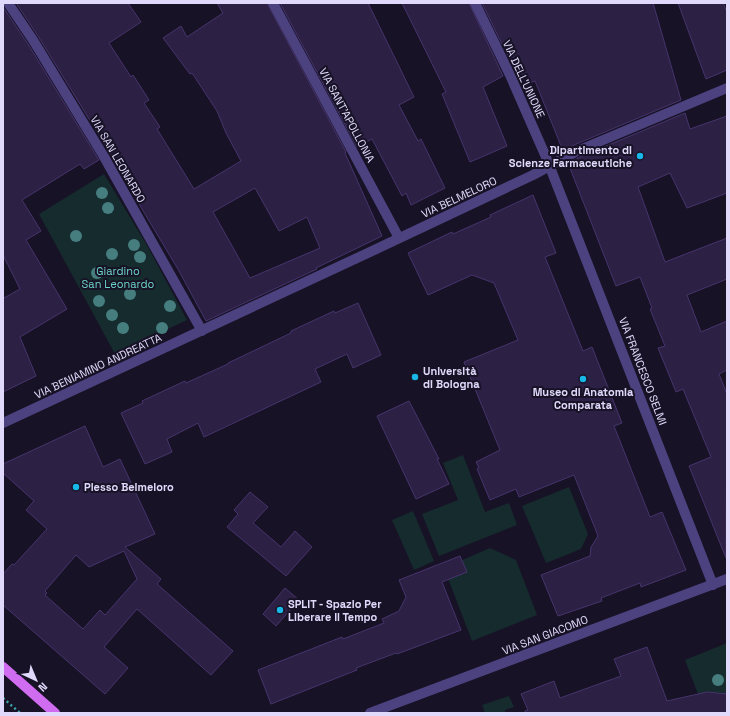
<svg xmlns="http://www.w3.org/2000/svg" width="730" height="716" viewBox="0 0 730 716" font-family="'Space Grotesk',sans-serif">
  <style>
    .green { fill: #152b2e }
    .building { fill: #2c2044; stroke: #47346d; fill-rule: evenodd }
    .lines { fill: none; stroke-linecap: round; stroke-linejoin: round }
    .path { stroke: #3ca4ac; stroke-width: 2.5; stroke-dasharray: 2 3; stroke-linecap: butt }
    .minor { stroke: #4c427f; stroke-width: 10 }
    .major { stroke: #d06cef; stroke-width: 10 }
    .tree { fill: #467d7f }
    .poi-dot { fill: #19b7e7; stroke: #171225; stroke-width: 1.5 }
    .labels { text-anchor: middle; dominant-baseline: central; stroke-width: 4; stroke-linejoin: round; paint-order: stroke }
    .street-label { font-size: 11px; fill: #e1d9fb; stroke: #171225 }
    .poi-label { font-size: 11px; font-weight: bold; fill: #e1d9fb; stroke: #171225; text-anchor: start }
    .park-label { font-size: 11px; fill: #6cd4c8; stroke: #171225 }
  </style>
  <rect width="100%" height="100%" fill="#171225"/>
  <!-- green -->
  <path class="green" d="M 104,174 L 148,247 L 187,320 L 115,354 L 39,214 Z
    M 463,455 L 485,512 L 509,503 L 517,525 L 439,556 L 422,514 L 458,500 L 443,463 Z
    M 569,487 L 588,534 L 581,549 L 546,563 L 522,506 Z
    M 413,511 L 434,561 L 414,570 L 392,520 Z
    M 490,548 L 516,560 L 537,615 L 472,641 L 444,568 Z
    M 727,643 L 727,694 L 708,692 L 698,694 L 685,660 Z
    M 509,696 L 514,707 L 505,710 L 505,713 L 485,713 L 482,705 Z"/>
  <!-- building -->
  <path class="building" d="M 16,3 L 128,3 L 141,22 L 109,43 L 131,77 L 133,75 L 149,100 L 144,103 L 160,127 L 157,129 L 194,189 L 241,161 L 226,133 L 217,111 L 192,73 L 190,74 L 163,38 L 181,26 L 187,37 L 223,13 L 217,3 L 267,3 L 346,152 L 345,153 L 382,236 L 316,268 L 317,269 L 206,321 L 179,271 L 142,209 L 110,153 L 38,36 ZM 255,188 L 279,231 L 307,217 L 320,248 L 250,278 L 213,212 Z
    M 280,3 L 368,3 L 414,97 L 399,105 L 418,141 L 421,139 L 445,188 L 411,205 L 406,193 L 402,196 L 372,139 L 357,147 Z
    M 402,3 L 469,3 L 503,76 L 483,87 L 507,146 L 470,162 L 442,94 L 446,92 Z
    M 482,3 L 653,3 L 681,100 L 574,145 L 563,151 L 535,81 L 526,84 L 519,67 L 514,69 Z
    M 678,3 L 723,3 L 727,12 L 727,70 L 706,79 Z
    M 3,7 L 28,44 L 99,160 L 84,169 L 80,164 L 22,200 L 41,231 L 26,240 L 67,309 L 20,337 L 36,376 L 3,392 L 3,297 L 4,298 L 20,289 L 3,255 Z
    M 685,113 L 690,129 L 727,116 L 727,193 L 687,208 L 670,173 L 638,187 L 665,262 L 727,238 L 727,279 L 687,295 L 701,332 L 727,321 L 727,370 L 719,374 L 727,394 L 726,558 L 689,466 L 711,457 L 683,389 L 676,392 L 658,348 L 665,346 L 650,309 L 652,308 L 640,277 L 616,286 L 568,163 L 580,157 Z
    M 533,195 L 556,253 L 545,257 L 583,351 L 592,347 L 622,423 L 614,426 L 650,517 L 662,512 L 686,570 L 641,587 L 640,583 L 601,598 L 602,601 L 558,616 L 541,575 L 590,556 L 591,547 L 598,536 L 574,475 L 519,497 L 516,489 L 490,500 L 477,469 L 479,468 L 476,462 L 500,450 L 464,362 L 518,340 L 494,283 L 472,275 L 428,295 L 408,253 L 452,232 L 453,234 L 491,217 L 490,215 Z
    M 358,303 L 381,355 L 353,368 L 347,354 L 315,369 L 321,382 L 204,437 L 198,423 L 167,439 L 172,452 L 145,464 L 121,413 L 143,403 L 142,401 L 185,381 L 186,383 L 228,364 L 228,363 L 291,333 L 291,331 L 334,311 L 335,313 Z
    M 409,401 L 439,459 L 437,459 L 449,484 L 416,499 L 377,416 Z
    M 85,426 L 103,467 L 120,459 L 155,534 L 125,547 L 161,579 L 157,584 L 233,651 L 211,675 L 137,609 L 104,647 L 128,668 L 105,694 L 3,605 L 3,574 L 12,564 L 14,565 L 47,529 L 26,510 L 34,501 L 3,473 L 3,464 ZM 124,551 L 137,579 L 105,615 L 100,610 L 83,629 L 45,595 L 47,593 L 45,591 L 76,555 L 89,567 Z
    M 250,492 L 268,507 L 253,523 L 281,547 L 295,531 L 312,547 L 286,576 L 227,527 L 238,514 L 234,510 Z
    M 460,556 L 467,572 L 442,582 L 461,630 L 397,654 L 396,653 L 356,668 L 357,670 L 271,704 L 258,670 L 342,637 L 343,639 L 384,623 L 382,619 L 399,611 L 406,597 L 399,580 Z
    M 285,588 L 299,600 L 276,626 L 263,614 Z
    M 647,647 L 667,701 L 707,692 L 727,694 L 727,713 L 525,713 L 525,711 L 528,710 L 521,694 L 554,681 L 560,698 L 621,676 L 614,659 Z"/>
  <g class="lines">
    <!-- path -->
    <path class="path" d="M 3,698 L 20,713"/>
    <!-- minor -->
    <path class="minor" d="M 8,3 L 33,40 L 103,155 L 202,331
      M 273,3 L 399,238
      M 475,3 L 510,75 L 546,157 L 713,585
      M 3,423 L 370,252 L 533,175 L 577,151 L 727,88
      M 370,713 L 727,579"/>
    <!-- major -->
    <path class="major" d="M 3,667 L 55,713"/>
  </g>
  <!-- trees -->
  <g class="tree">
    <circle cx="102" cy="193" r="6"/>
    <circle cx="108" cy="208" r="6"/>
    <circle cx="76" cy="236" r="6"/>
    <circle cx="134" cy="245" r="6"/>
    <circle cx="112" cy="254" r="6"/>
    <circle cx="140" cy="257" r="6"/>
    <circle cx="97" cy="273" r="6"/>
    <circle cx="130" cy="294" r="6"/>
    <circle cx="99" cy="301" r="6"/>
    <circle cx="170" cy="306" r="6"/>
    <circle cx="112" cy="315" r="6"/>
    <circle cx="123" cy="328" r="6"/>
    <circle cx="162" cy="328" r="6"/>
    <circle cx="718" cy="680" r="6"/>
  </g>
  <!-- markers -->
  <g class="poi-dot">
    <circle cx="640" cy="156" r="4"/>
    <circle cx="415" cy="377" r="4"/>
    <circle cx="583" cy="379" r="4"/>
    <circle cx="76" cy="487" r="4"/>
    <circle cx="280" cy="610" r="4"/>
  </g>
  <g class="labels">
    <!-- street labels -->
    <g class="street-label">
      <text transform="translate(524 79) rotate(65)">VIA DELL'UNIONE</text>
      <text transform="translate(347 115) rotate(62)">VIA SANT'APOLLONIA</text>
      <text transform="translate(118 159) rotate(60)">VIA SAN LEONARDO</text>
      <text transform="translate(459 197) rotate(-25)">VIA BELMELORO</text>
      <text transform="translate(98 366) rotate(-25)">VIA BENIAMINO ANDREATTA</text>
      <text transform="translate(643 371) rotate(69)">VIA FRANCESCO SELMI</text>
      <text transform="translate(545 635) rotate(-21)">VIA SAN GIACOMO</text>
    </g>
    <!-- poi labels -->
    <g class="poi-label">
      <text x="632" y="150" text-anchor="end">Dipartimento di<tspan x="632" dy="13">Scienze Farmaceutiche</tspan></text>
      <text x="423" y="371">Università<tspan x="423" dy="13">di Bologna</tspan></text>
      <text x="583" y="392" text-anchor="middle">Museo di Anatomia<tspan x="583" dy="13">Comparata</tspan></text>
      <text x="84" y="487">Plesso Belmeloro</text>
      <text x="288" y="604">SPLIT - Spazio Per<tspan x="288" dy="13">Liberare Il Tempo</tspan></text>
    </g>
    <!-- park labels -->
    <g class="park-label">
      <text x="118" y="271">Giardino<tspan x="118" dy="13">San Leonardo</tspan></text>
    </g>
  </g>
  <!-- border -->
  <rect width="730" height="716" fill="none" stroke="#e1d9fb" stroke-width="8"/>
  <!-- north arrow -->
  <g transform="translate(36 680) rotate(136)" stroke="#171225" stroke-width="3" paint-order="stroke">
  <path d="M0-3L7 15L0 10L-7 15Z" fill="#e1d9fb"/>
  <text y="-6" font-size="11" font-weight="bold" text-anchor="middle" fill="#e1d9fb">N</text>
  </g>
</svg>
